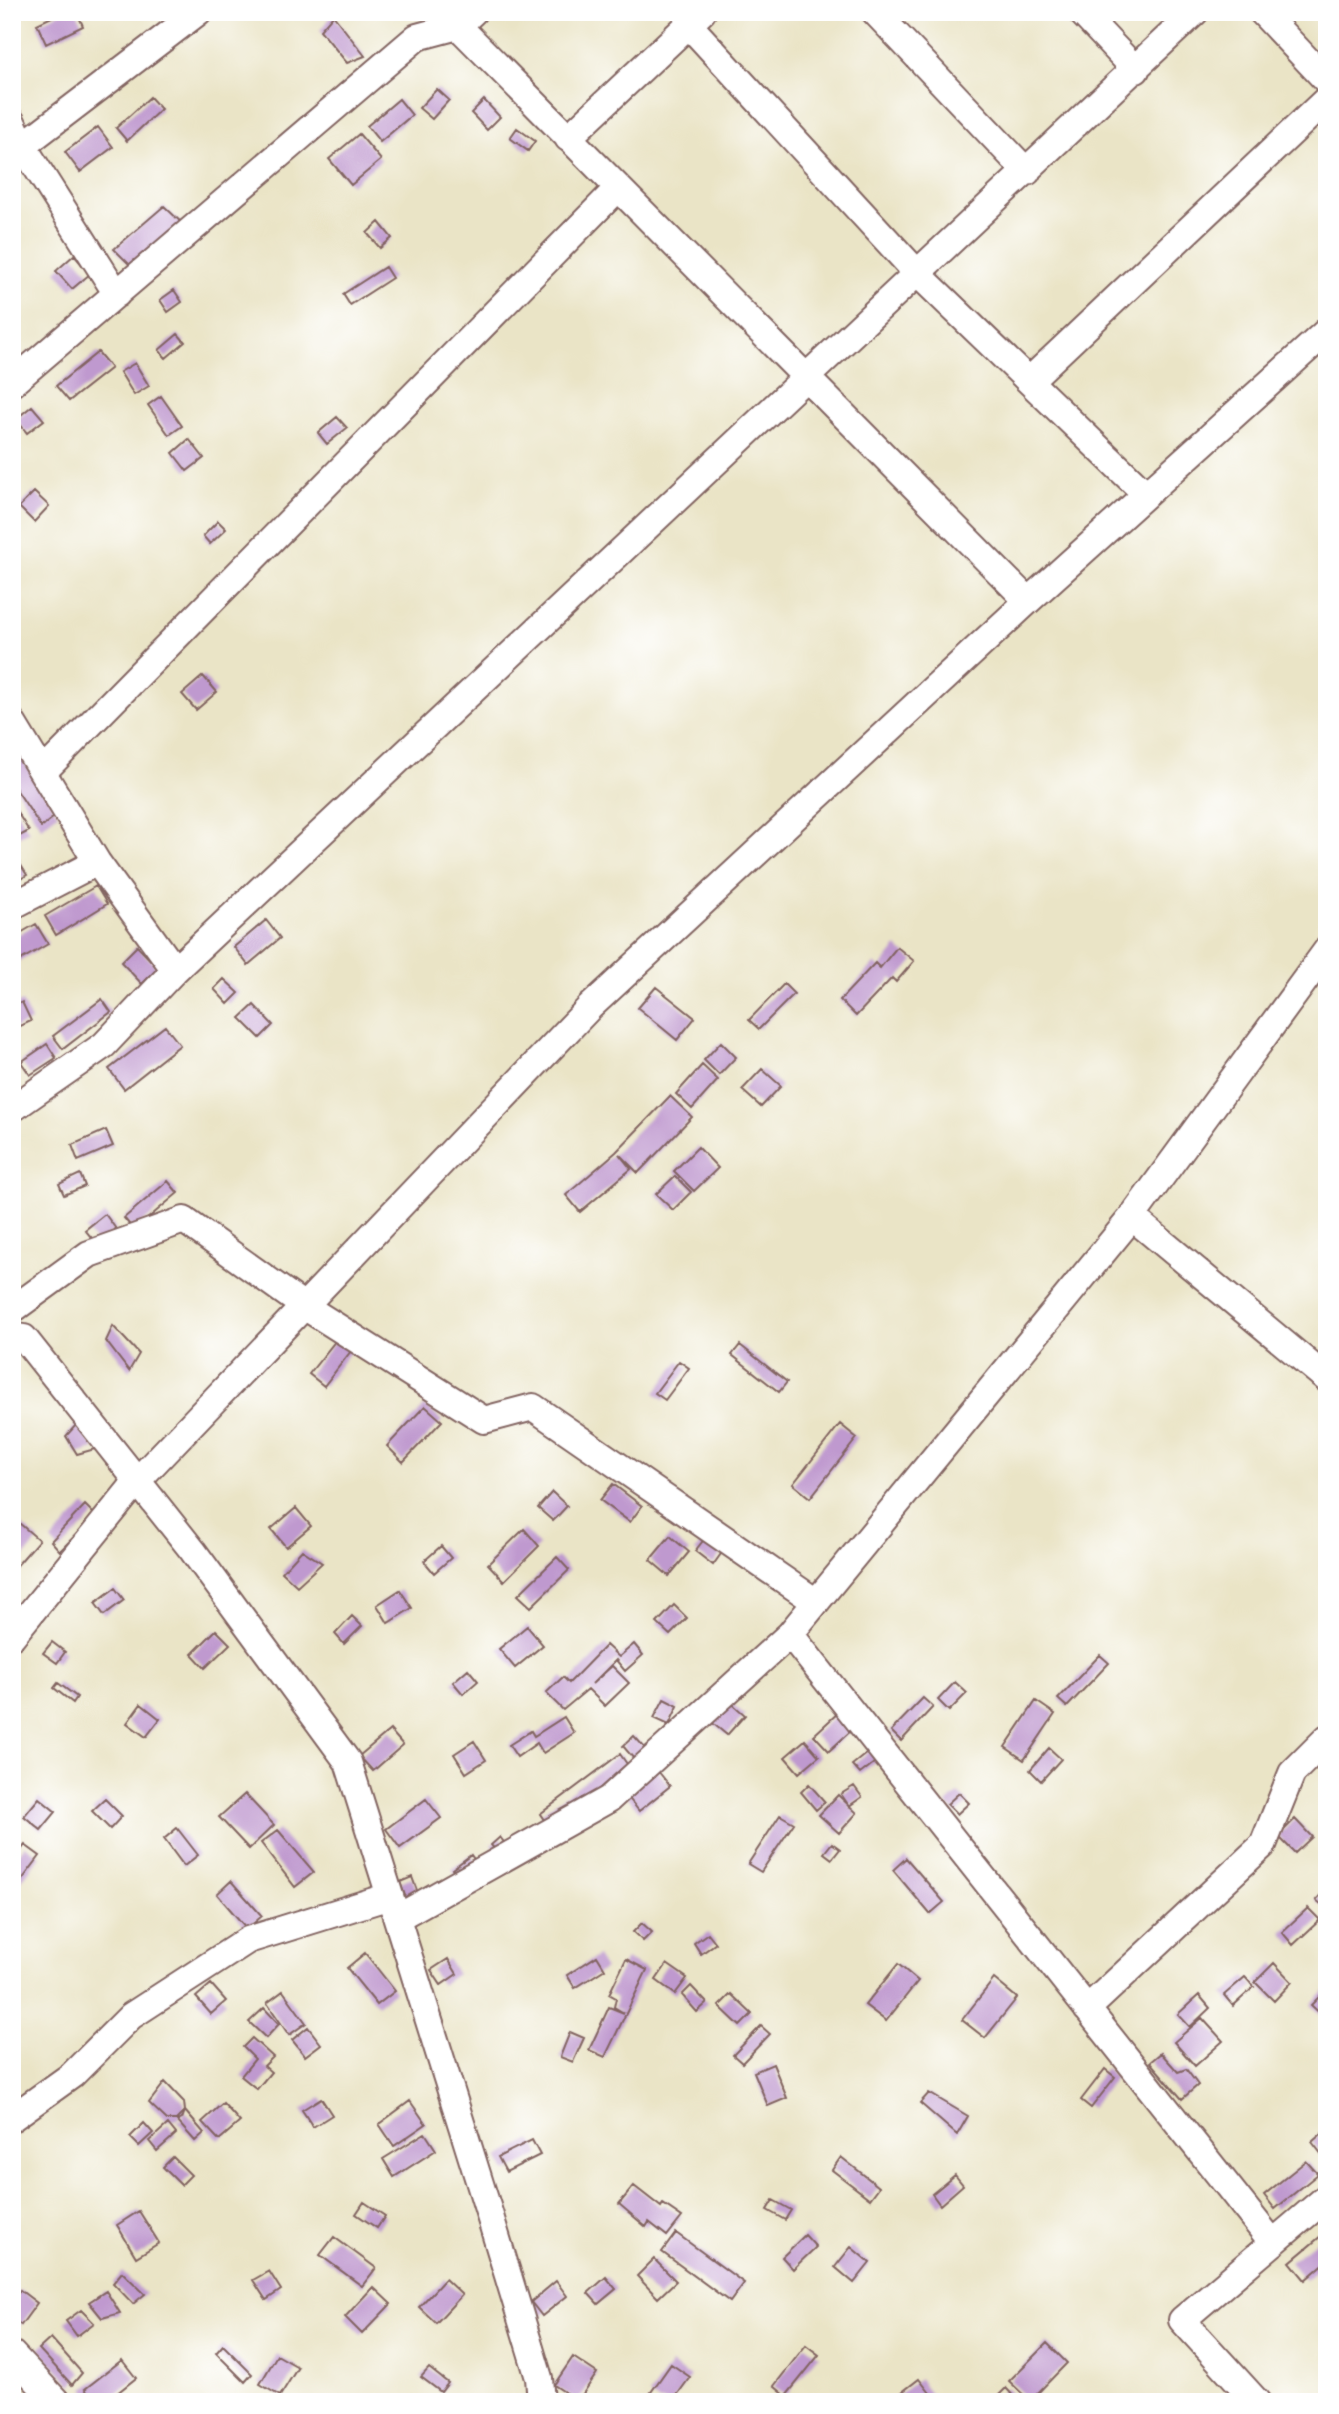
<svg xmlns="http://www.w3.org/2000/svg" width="1339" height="2414" viewBox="0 0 1339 2414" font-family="'IM FELL French Canon',serif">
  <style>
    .building { fill: #bf99cf }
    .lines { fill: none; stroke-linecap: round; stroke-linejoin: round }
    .minor-casing { stroke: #826461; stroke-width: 30 }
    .minor { stroke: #fff; stroke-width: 26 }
  </style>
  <rect width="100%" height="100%" fill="#fff"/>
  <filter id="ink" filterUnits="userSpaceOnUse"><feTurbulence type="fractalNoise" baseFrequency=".0143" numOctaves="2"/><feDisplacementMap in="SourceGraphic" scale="14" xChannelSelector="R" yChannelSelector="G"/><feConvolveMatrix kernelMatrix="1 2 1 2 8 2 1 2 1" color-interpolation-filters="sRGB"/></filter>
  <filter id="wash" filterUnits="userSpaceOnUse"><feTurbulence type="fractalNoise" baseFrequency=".00686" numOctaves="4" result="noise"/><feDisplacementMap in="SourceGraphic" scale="28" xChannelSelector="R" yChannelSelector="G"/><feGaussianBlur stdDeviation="1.57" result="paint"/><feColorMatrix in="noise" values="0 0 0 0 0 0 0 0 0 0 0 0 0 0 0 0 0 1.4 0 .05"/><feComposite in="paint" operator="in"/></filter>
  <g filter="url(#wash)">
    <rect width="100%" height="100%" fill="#eae4c6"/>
    <g id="blocks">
      <!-- building -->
      <path class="building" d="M 62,12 L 77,12 L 83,26 L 46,44 L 37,24 Z
        M 333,15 L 365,56 L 347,63 L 320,30 Z
        M 437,89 L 449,100 L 432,119 L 419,108 Z
        M 150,97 L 161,109 L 127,141 L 116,128 Z
        M 399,99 L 412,115 L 380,142 L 367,126 Z
        M 484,100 L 500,117 L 487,130 L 471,113 Z
        M 98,127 L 113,147 L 80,172 L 65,152 Z
        M 517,128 L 535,141 L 528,151 L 510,138 Z
        M 359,134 L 381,160 L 351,185 L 329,159 Z
        M 164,206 L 185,226 L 133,268 L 114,249 Z
        M 379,222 L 392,238 L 380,248 L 367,233 Z
        M 74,255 L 90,274 L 72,289 L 56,271 Z
        M 385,267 L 392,278 L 350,305 L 343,294 Z
        M 174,290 L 182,302 L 168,312 L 160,300 Z
        M 178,334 L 185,342 L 166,358 L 159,350 Z
        M 98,352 L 111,368 L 69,401 L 56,386 Z
        M 135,363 L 149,386 L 134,395 L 120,372 Z
        M 161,396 L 182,426 L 169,435 L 148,405 Z
        M 32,406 L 44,420 L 27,433 L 16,419 Z
        M 337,417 L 347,428 L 327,444 L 318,433 Z
        M 189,439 L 204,458 L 187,471 L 173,453 Z
        M 34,492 L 49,506 L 34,522 L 19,507 Z
        M 218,521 L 226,529 L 210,544 L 203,536 Z
        M 203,676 L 217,692 L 196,710 L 182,694 Z
        M 17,751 L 58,814 L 41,827 L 12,783 L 12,754 Z
        M 12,804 L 29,831 L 12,840 Z
        M 15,856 L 27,875 L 12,884 L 12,857 Z
        M 96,886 L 107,904 L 56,935 L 45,916 Z
        M 266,920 L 280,938 L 248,965 L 234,947 Z
        M 36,924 L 48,944 L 12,965 L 12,938 Z
        M 137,946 L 158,968 L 142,984 L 121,962 Z
        M 897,947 L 914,961 L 896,982 L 892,978 L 856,1016 L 840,1000 L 875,963 L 880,968 Z
        M 224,979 L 239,993 L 228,1004 L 214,989 Z
        M 784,984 L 794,994 L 759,1029 L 749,1020 Z
        M 656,987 L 695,1018 L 677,1040 L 638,1008 Z
        M 102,999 L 111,1012 L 63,1049 L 53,1036 Z
        M 22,1002 L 31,1021 L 12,1030 L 12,1007 Z
        M 254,1005 L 273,1025 L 260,1038 L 240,1018 Z
        M 165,1026 L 180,1045 L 124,1089 L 109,1069 Z
        M 721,1042 L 736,1057 L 719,1075 L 704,1060 Z
        M 47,1044 L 56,1058 L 30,1075 L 21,1062 Z
        M 702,1065 L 718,1080 L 692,1109 L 676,1094 Z
        M 762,1069 L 781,1086 L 761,1107 L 742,1090 Z
        M 670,1096 L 692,1117 L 638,1173 L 619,1154 L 631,1169 L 580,1212 L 566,1195 L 616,1152 Z
        M 106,1130 L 113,1146 L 78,1161 L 72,1145 Z
        M 698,1147 L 718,1168 L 694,1191 L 674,1171 Z
        M 80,1174 L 85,1186 L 64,1195 L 59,1184 Z
        M 675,1176 L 691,1192 L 673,1210 L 656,1194 Z
        M 168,1181 L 178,1193 L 134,1230 L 124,1218 Z
        M 105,1214 L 116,1229 L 97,1244 L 85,1230 Z
        M 113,1326 L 139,1354 L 129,1371 L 106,1341 Z
        M 337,1339 L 351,1351 L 324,1386 L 309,1374 Z
        M 740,1345 L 787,1382 L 779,1392 L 732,1355 Z
        M 679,1361 L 689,1368 L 665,1400 L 655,1393 Z
        M 425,1406 L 442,1421 L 403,1462 L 387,1446 Z
        M 840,1424 L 857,1438 L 810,1498 L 793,1484 Z
        M 76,1425 L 95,1449 L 77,1454 L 66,1436 Z
        M 613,1484 L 642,1506 L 630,1522 L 600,1500 Z
        M 552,1492 L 567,1506 L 553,1521 L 538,1508 Z
        M 85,1505 L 95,1515 L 60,1551 L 51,1541 Z
        M 296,1508 L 311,1526 L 286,1547 L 271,1529 Z
        M 19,1523 L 39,1540 L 12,1571 L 12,1530 Z
        M 524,1529 L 539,1546 L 504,1581 L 488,1564 Z
        M 670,1536 L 689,1552 L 669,1576 L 650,1560 Z
        M 706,1537 L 723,1551 L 713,1565 L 695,1551 Z
        M 441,1546 L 451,1558 L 434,1573 L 424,1561 Z
        M 302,1550 L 322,1563 L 297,1586 L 282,1572 Z
        M 557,1557 L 569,1570 L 531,1607 L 518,1595 Z
        M 115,1588 L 124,1600 L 104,1615 L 95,1603 Z
        M 400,1590 L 412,1608 L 388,1623 L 377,1605 Z
        M 674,1605 L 687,1618 L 670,1635 L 657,1623 Z
        M 352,1616 L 362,1626 L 344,1644 L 335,1634 Z
        M 527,1626 L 543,1645 L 515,1668 L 499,1649 Z
        M 216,1630 L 230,1644 L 205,1668 L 192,1654 Z
        M 52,1642 L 65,1652 L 57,1663 L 43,1653 Z
        M 634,1644 L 643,1655 L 625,1671 L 616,1660 L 592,1684 L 612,1666 L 629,1683 L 605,1706 L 588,1689 L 563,1710 L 546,1693 L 563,1677 L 569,1683 L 606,1645 L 619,1657 Z
        M 1100,1655 L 1109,1663 L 1067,1707 L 1058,1699 Z
        M 468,1669 L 478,1681 L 463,1694 L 453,1682 Z
        M 955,1682 L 967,1693 L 949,1711 L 938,1700 Z
        M 58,1683 L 77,1697 L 73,1703 L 54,1688 Z
        M 923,1698 L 933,1707 L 901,1741 L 891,1731 Z
        M 664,1699 L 678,1706 L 669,1725 L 654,1718 Z
        M 728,1700 L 745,1715 L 727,1735 L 710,1721 Z
        M 1036,1701 L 1055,1714 L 1024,1760 L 1005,1747 Z
        M 141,1704 L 160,1719 L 146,1737 L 127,1723 Z
        M 839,1712 L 854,1728 L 829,1751 L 814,1735 Z
        M 564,1717 L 574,1733 L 543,1753 L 537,1743 L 517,1757 L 509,1745 L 531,1731 L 534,1736 Z
        M 390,1730 L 403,1745 L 373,1771 L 359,1756 Z
        M 634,1736 L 645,1748 L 634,1759 L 623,1746 Z
        M 805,1740 L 819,1756 L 799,1773 L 785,1757 Z
        M 474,1741 L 486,1760 L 466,1773 L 454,1754 Z
        M 1049,1748 L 1061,1759 L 1041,1781 L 1030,1770 Z
        M 872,1749 L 879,1759 L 860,1774 L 852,1765 Z
        M 620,1754 L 627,1764 L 590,1797 L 582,1798 L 547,1824 L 540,1814 Z
        M 654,1766 L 670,1786 L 639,1811 L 623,1791 Z
        M 809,1784 L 825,1802 L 816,1810 L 801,1792 Z
        M 854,1786 L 862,1797 L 849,1806 L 841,1794 Z
        M 959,1793 L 969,1803 L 957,1814 L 947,1804 Z
        M 245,1794 L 274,1825 L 249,1849 L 219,1817 Z
        M 838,1795 L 857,1813 L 839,1833 L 819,1815 Z
        M 39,1798 L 56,1812 L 41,1830 L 24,1816 Z
        M 105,1799 L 122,1816 L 110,1829 L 92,1811 Z
        M 426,1799 L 441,1818 L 400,1848 L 386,1829 Z
        M 780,1815 L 794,1823 L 761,1872 L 748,1864 Z
        M 1295,1819 L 1312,1837 L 1295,1853 L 1278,1836 Z
        M 177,1828 L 198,1855 L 184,1866 L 164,1839 Z
        M 278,1830 L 314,1872 L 295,1887 L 261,1843 Z
        M 500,1837 L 506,1845 L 497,1852 L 491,1845 Z
        M 832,1843 L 840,1849 L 832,1859 L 824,1853 Z
        M 25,1845 L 40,1856 L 12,1893 L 12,1862 Z
        M 471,1855 L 478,1865 L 459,1879 L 452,1869 Z
        M 906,1858 L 944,1902 L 930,1914 L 893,1870 Z
        M 412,1877 L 419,1896 L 407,1901 L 400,1882 Z
        M 231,1881 L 262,1916 L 247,1929 L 217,1894 Z
        M 1327,1888 L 1327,1909 L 1316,1900 Z
        M 1308,1908 L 1320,1920 L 1293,1945 L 1282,1932 Z
        M 642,1923 L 652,1932 L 643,1941 L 633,1932 Z
        M 708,1933 L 716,1943 L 701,1954 L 694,1943 Z
        M 365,1953 L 395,1991 L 377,2005 L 347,1968 Z
        M 597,1956 L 605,1969 L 575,1988 L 567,1975 Z
        M 448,1959 L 457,1974 L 441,1985 L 431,1970 Z
        M 626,1959 L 647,1970 L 605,2057 L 589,2050 L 609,2007 L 624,2013 L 614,2007 L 616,1998 L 609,1994 Z
        M 1274,1963 L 1292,1982 L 1274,2001 L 1255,1982 Z
        M 667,1964 L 687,1978 L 675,1994 L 656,1980 Z
        M 898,1964 L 918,1981 L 886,2021 L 865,2005 Z
        M 1245,1977 L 1254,1987 L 1233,2006 L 1224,1995 Z
        M 994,1979 L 1017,1998 L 985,2038 L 962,2020 Z
        M 211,1984 L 226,2001 L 211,2014 L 196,1997 Z
        M 691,1986 L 707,2003 L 697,2012 L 682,1995 Z
        M 1327,1989 L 1327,2020 L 1311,2005 Z
        M 283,1991 L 306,2023 L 289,2035 L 267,2003 Z
        M 731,1994 L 752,2014 L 740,2026 L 719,2006 Z
        M 1199,1995 L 1210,2008 L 1190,2027 L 1178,2014 Z
        M 264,2008 L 279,2024 L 266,2038 L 249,2022 Z
        M 1202,2018 L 1223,2041 L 1195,2066 L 1174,2042 Z
        M 761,2026 L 770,2034 L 742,2063 L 733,2055 Z
        M 308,2027 L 321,2044 L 305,2056 L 292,2040 Z
        M 570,2032 L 584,2038 L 573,2062 L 560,2057 Z
        M 252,2038 L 273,2057 L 264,2066 L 271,2072 L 257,2089 L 241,2076 L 255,2059 L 243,2047 Z
        M 1161,2053 L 1178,2072 L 1186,2069 L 1198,2085 L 1182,2099 L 1150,2062 Z
        M 773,2064 L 787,2098 L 768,2106 L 754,2072 Z
        M 1105,2069 L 1115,2077 L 1091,2108 L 1081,2100 Z
        M 165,2082 L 184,2102 L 185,2111 L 204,2133 L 195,2141 L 177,2121 L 182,2119 L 185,2111 L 176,2120 L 167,2120 L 149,2103 Z
        M 929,2093 L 968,2116 L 957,2135 L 920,2103 Z
        M 321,2098 L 332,2115 L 313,2127 L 302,2110 Z
        M 410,2101 L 426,2124 L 394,2146 L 379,2124 Z
        M 223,2103 L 240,2122 L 219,2140 L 202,2122 Z
        M 144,2123 L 153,2133 L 139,2146 L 130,2137 Z
        M 168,2124 L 176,2134 L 157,2151 L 149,2141 Z
        M 1327,2129 L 1327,2153 L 1323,2156 L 1312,2142 Z
        M 425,2133 L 436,2150 L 394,2177 L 383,2159 Z
        M 532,2140 L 540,2155 L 506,2172 L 498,2157 Z
        M 173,2157 L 191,2175 L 181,2185 L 163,2167 Z
        M 841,2157 L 879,2187 L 870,2199 L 832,2170 Z
        M 1306,2161 L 1318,2174 L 1275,2209 L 1264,2195 Z
        M 955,2175 L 963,2185 L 940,2205 L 932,2194 Z
        M 634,2186 L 661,2207 L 663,2204 L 682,2217 L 667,2236 L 649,2222 L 646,2227 L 619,2204 Z
        M 773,2200 L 791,2210 L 785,2220 L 767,2210 Z
        M 364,2202 L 385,2216 L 377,2228 L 356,2214 Z
        M 139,2211 L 159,2243 L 136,2257 L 117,2225 Z
        M 1327,2231 L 1327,2261 L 1305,2280 L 1290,2262 Z
        M 676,2233 L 744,2283 L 730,2302 L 662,2252 Z
        M 805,2235 L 816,2247 L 793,2269 L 782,2257 Z
        M 334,2237 L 376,2268 L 362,2286 L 320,2255 Z
        M 851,2247 L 870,2263 L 854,2283 L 835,2267 Z
        M 654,2259 L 676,2281 L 658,2298 L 637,2276 Z
        M 269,2271 L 281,2290 L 266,2300 L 253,2280 Z
        M 122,2272 L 145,2294 L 133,2304 L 113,2283 Z
        M 606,2277 L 616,2289 L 598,2304 L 588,2293 Z
        M 445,2279 L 462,2295 L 436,2323 L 419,2307 Z
        M 556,2281 L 567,2296 L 542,2316 L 531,2302 Z
        M 373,2287 L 391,2304 L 362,2334 L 345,2317 Z
        M 20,2290 L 37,2303 L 21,2325 L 12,2318 L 12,2300 Z
        M 106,2291 L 120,2313 L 102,2318 L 89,2302 Z
        M 81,2310 L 94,2323 L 77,2336 L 66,2321 Z
        M 51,2338 L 82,2373 L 72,2385 L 39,2349 Z
        M 1047,2343 L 1067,2363 L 1030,2401 L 1009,2381 Z
        M 223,2345 L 252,2374 L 245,2382 L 216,2353 Z
        M 806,2345 L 819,2355 L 786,2396 L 774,2386 Z
        M 277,2355 L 298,2367 L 280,2396 L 260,2384 Z
        M 573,2357 L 597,2373 L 578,2401 L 554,2385 Z
        M 122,2360 L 136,2378 L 106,2402 L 95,2402 L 85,2389 Z
        M 671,2364 L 690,2377 L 672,2402 L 659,2402 L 649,2395 Z
        M 429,2368 L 448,2383 L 441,2392 L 421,2377 Z
        M 919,2379 L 937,2402 L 901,2402 L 897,2396 Z
        M 1006,2388 L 1019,2402 L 992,2402 Z"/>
    </g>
  </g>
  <g filter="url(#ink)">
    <use href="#blocks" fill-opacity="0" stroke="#826461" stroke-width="2"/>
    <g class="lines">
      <!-- minor casing -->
      <g class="minor-casing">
        <path id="minor" d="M 447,12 L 458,26 L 1028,601
          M 875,12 L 1027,172
          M 1081,12 L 1136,70
          M 1262,12 L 1327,81
          M 689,25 L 918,274 L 1146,494
          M 12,122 L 23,146 L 117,294
          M 568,138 L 702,12
          M 12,154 L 198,12
          M 1029,381 L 1327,99
          M 12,383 L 417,37 L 458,26 L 473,12
          M 12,722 L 97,862 L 175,970
          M 43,772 L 618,188
          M 12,906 L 97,862
          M 12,1109 L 104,1045 L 175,970 L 1195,12
          M 1132,1217 L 1327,1379
          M 12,1310 L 89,1254 L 184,1220 L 304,1306 L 484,1420 L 533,1407 L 816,1602
          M 12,1336 L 24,1338 L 193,1551 L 348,1762 L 487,2206 L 539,2378 L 541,2402
          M 790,1634 L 1273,2243
          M 12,1636 L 138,1480 L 590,1007 L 1028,601 L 1327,331
          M 397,1918 L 609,1799 L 790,1634 L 1132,1217 L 1327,950
          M 1087,2009 L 1263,1845 L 1292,1773 L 1327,1738
          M 12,2118 L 72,2075 L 131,2016 L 248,1940 L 390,1896
          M 12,2354 L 57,2402
          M 1257,2402 L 1182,2320 L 1327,2197"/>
      </g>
      <!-- minor -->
      <use href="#minor" class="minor"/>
    </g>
  </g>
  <!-- margin -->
  <rect width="1339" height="2414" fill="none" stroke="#fff" stroke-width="42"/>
</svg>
